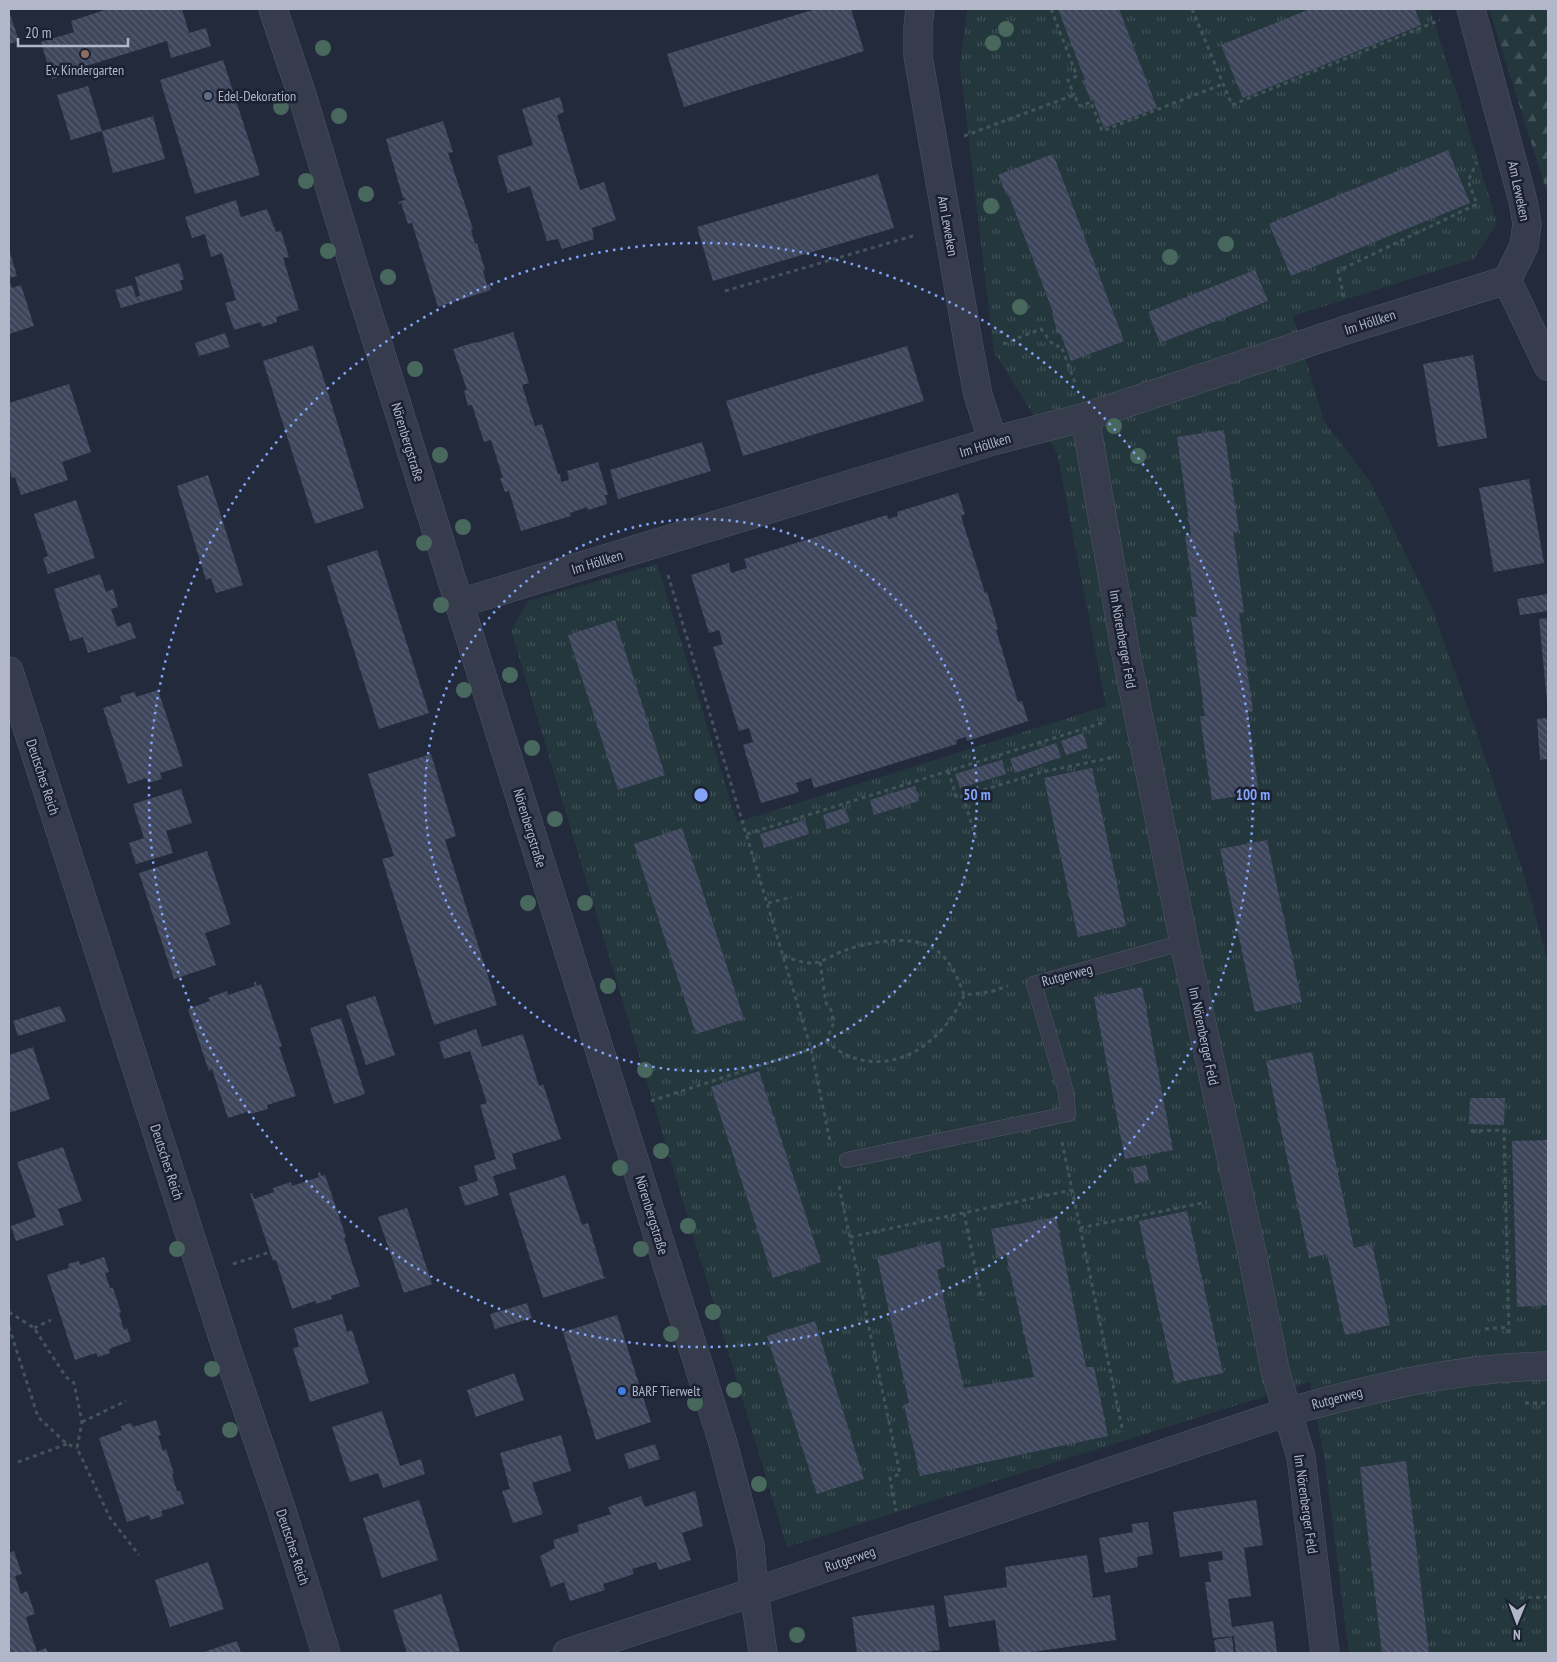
<svg xmlns="http://www.w3.org/2000/svg" width="1557" height="1662" viewBox="0 0 1557 1662" font-family="'PT Sans Narrow',sans-serif">
  <style>
    .grass { fill: url(#grass-tufts) }
    .forest { fill: url(#forest-firs) }
    .building { fill: url(#building-back-hatch) }
    .lines { fill: none; stroke-linecap: round; stroke-linejoin: round }
    .service-casing { stroke: #515767; stroke-width: 16 }
    .minor-casing { stroke: #515767; stroke-width: 29 }
    .path { stroke: #42545a; stroke-width: 3; stroke-dasharray: 4 4; stroke-linecap: butt }
    .service { stroke: #363c4c; stroke-width: 15 }
    .minor { stroke: #363c4c; stroke-width: 28 }
    .tree { fill: #48675d }
    .ring { fill: none; stroke: #83a4fa; stroke-width: 2.5; stroke-dasharray: 2.5 5 }
    .education-dot { fill: #8d6e63; stroke: #1b2131; stroke-width: 2 }
    .service-dot { fill: #5c6f8a; stroke: #1b2131; stroke-width: 2 }
    .shop-dot { fill: #3f7fe0; stroke: #1b2131; stroke-width: 2 }
    .labels { text-anchor: middle; dominant-baseline: central; stroke-width: 5; stroke-linejoin: round; paint-order: stroke }
    .poi-label { font-size: 14px; fill: #b1b7c8; stroke: #1b2131; text-anchor: start }
    .street-label { font-size: 14px; fill: #b1b7c8; stroke: #1b2131 }
    .centre { fill: #83a4fa; stroke: #1b2131; stroke-width: 2.5 }
    .ring-label { font-size: 15px; text-anchor: middle; font-weight: bold; fill: #83a4fa; stroke: #1b2131; stroke-width: 5; stroke-linejoin: round; paint-order: stroke }
  </style>
  <defs>
    <pattern id="grass-tufts" width="24" height="20" patternUnits="userSpaceOnUse" patternTransform="scale(1.25)"><rect width="24" height="20" fill="#24373d"/><path d="M3 7l-1-3M5 7V3M7 7l1-3M15 17l-1-3M17 17v-4M19 17l1-3" fill="none" stroke="#415258"/></pattern>
    <pattern id="forest-firs" width="22" height="20" patternUnits="userSpaceOnUse" patternTransform="scale(1.25)"><rect width="22" height="20" fill="#24373d"/><path d="M5 1l3.5 6h-7zM16 11l3.5 6h-7z" fill="#415258"/></pattern>
    <pattern id="building-back-hatch" width="6" height="6" patternUnits="userSpaceOnUse" patternTransform="scale(1.25)"><rect width="6" height="6" fill="#3e465c"/><path d="M-1 5l2 2M0 0l6 6M5-1l2 2" fill="none" stroke="#585e72"/></pattern>
  </defs>
  <rect width="100%" height="100%" fill="#222a3c"/>
  <!-- grass -->
  <path class="grass" d="M 967,9 L 1430,9 L 1469,131 L 1497,223 L 1474,259 L 1293,316 L 1324,421 L 1371,483 L 1432,608 L 1482,748 L 1525,878 L 1548,963 L 1548,1653 L 1349,1653 L 1325,1463 L 1310,1382 L 787,1547 L 511,630 L 528,601 L 657,564 L 737,822 L 1106,706 L 1057,453 L 994,352 L 960,66 Z"/>
  <!-- forest -->
  <path class="forest" d="M 1489,9 L 1548,9 L 1548,196 Z"/>
  <!-- building -->
  <path class="building" d="M 105,9 L 182,9 L 189,33 L 206,28 L 211,46 L 171,58 L 167,41 L 86,66 L 86,68 L 52,79 L 41,42 L 74,32 L 71,21 L 105,10 Z
    M 816,9 L 851,9 L 864,51 L 684,107 L 667,54 Z
    M 1058,9 L 1119,9 L 1157,108 L 1104,128 L 1093,100 L 1091,101 L 1083,81 L 1085,80 Z
    M 1310,9 L 1415,9 L 1421,25 L 1243,98 L 1221,45 Z
    M 9,11 L 19,41 L 9,44 Z
    M 223,60 L 260,175 L 195,194 L 160,80 Z
    M 88,86 L 102,131 L 71,140 L 57,95 Z
    M 560,97 L 564,112 L 557,115 L 580,190 L 604,182 L 616,220 L 592,228 L 594,239 L 562,249 L 558,239 L 547,241 L 530,186 L 508,193 L 497,156 L 533,145 L 522,109 Z
    M 153,116 L 165,159 L 113,173 L 102,131 Z
    M 443,121 L 453,152 L 448,153 L 473,229 L 471,230 L 475,244 L 477,243 L 485,270 L 483,271 L 487,285 L 489,284 L 491,290 L 438,307 L 412,223 L 408,224 L 401,203 L 399,204 L 398,202 L 405,200 L 405,198 L 403,198 L 386,139 Z
    M 1448,150 L 1470,203 L 1291,276 L 1269,224 Z
    M 1053,154 L 1124,341 L 1071,361 L 1060,333 L 1058,334 L 1052,313 L 1053,312 L 1008,193 L 1006,194 L 998,175 Z
    M 878,174 L 894,228 L 713,281 L 697,227 Z
    M 236,200 L 241,217 L 267,209 L 276,232 L 281,231 L 289,257 L 283,258 L 299,310 L 276,317 L 277,322 L 262,327 L 261,322 L 234,330 L 225,303 L 236,300 L 222,253 L 211,257 L 205,234 L 192,238 L 185,217 Z
    M 9,249 L 17,276 L 9,278 Z
    M 179,263 L 184,279 L 180,281 L 183,290 L 121,308 L 115,290 L 132,285 L 136,297 L 140,296 L 135,277 Z
    M 1255,270 L 1268,301 L 1160,343 L 1148,312 Z
    M 9,278 L 12,288 L 21,285 L 34,326 L 9,334 Z
    M 513,332 L 529,383 L 522,385 L 535,426 L 542,424 L 558,474 L 560,474 L 561,482 L 569,480 L 567,471 L 598,462 L 608,495 L 605,495 L 607,504 L 588,510 L 587,507 L 570,513 L 571,516 L 521,531 L 509,491 L 505,492 L 500,478 L 503,478 L 491,440 L 484,442 L 472,405 L 468,406 L 464,391 L 467,390 L 453,349 L 476,342 L 476,343 Z
    M 225,333 L 230,347 L 199,356 L 195,343 Z
    M 313,345 L 364,508 L 315,524 L 263,361 Z
    M 907,346 L 924,401 L 743,456 L 726,401 Z
    M 1473,355 L 1487,438 L 1438,447 L 1423,364 Z
    M 69,384 L 91,452 L 62,462 L 68,480 L 21,495 L 15,477 L 12,478 L 9,467 L 9,403 Z
    M 1224,430 L 1239,531 L 1233,532 L 1244,612 L 1239,613 L 1253,711 L 1248,712 L 1259,793 L 1212,800 L 1200,716 L 1205,716 L 1191,617 L 1197,617 L 1185,536 L 1191,535 L 1177,437 Z
    M 702,442 L 711,471 L 618,499 L 610,470 Z
    M 208,475 L 243,585 L 216,593 L 211,578 L 206,580 L 177,486 Z
    M 1529,479 L 1544,563 L 1494,572 L 1479,488 Z
    M 958,493 L 965,514 L 961,516 L 985,593 L 987,592 L 998,629 L 996,630 L 1018,702 L 1022,701 L 1028,721 L 967,741 L 966,737 L 956,740 L 957,744 L 814,788 L 811,778 L 796,783 L 799,792 L 761,803 L 743,745 L 753,742 L 749,728 L 739,731 L 713,647 L 723,644 L 719,630 L 709,633 L 691,575 L 729,563 L 731,573 L 747,568 L 744,559 L 887,515 L 888,519 L 898,516 L 897,512 Z
    M 76,500 L 95,558 L 48,574 L 43,558 L 48,556 L 34,514 Z
    M 377,550 L 429,713 L 379,729 L 327,566 Z
    M 100,574 L 106,592 L 113,589 L 118,607 L 111,609 L 117,627 L 130,622 L 136,638 L 88,653 L 83,637 L 70,641 L 54,589 Z
    M 1548,594 L 1548,611 L 1520,615 L 1517,599 Z
    M 1548,618 L 1548,701 L 1547,701 L 1539,619 Z
    M 615,620 L 665,775 L 618,790 L 568,635 Z
    M 158,690 L 183,766 L 160,773 L 162,779 L 148,783 L 146,778 L 128,784 L 103,708 L 122,702 L 120,696 L 135,692 L 136,697 Z
    M 1548,718 L 1548,759 L 1540,760 L 1537,719 Z
    M 1083,733 L 1088,748 L 1066,755 L 1061,741 Z
    M 1056,743 L 1061,757 L 1015,773 L 1010,759 Z
    M 431,754 L 456,836 L 445,840 L 497,1005 L 434,1025 L 382,859 L 394,856 L 368,774 Z
    M 1002,760 L 1006,774 L 960,788 L 955,774 Z
    M 1092,768 L 1126,926 L 1078,937 L 1044,778 Z
    M 915,786 L 919,801 L 874,815 L 870,800 Z
    M 181,789 L 192,823 L 166,831 L 173,853 L 136,864 L 129,843 L 144,838 L 133,804 Z
    M 845,808 L 850,822 L 827,829 L 823,815 Z
    M 805,820 L 809,834 L 764,848 L 760,834 Z
    M 682,828 L 744,1019 L 696,1034 L 634,844 Z
    M 1267,840 L 1302,1002 L 1255,1012 L 1220,849 Z
    M 207,851 L 231,924 L 205,933 L 216,965 L 174,979 L 139,873 Z
    M 254,982 L 256,982 L 257,986 L 261,984 L 282,1046 L 279,1047 L 296,1096 L 267,1105 L 268,1109 L 251,1114 L 250,1111 L 228,1118 L 212,1069 L 209,1071 L 188,1009 L 210,1001 L 208,998 L 227,991 L 228,995 L 255,986 Z
    M 1142,987 L 1173,1150 L 1125,1159 L 1094,997 Z
    M 375,996 L 395,1055 L 366,1065 L 346,1005 Z
    M 60,1006 L 66,1021 L 18,1036 L 13,1021 Z
    M 341,1018 L 365,1094 L 334,1104 L 310,1028 Z
    M 476,1029 L 482,1047 L 523,1034 L 539,1086 L 543,1084 L 561,1139 L 512,1154 L 516,1169 L 493,1176 L 499,1195 L 465,1206 L 459,1187 L 478,1181 L 474,1166 L 496,1159 L 480,1105 L 487,1103 L 470,1051 L 444,1059 L 439,1042 Z
    M 33,1047 L 50,1099 L 9,1113 L 9,1055 Z
    M 1312,1052 L 1354,1248 L 1372,1244 L 1390,1325 L 1345,1335 L 1327,1254 L 1309,1258 L 1266,1061 Z
    M 759,1071 L 821,1262 L 773,1278 L 711,1087 Z
    M 1470,1098 L 1505,1098 L 1504,1125 L 1469,1124 Z
    M 1548,1140 L 1548,1305 L 1517,1307 L 1512,1141 Z
    M 63,1147 L 82,1201 L 58,1209 L 64,1225 L 16,1241 L 11,1226 L 36,1217 L 17,1162 Z
    M 1146,1165 L 1149,1180 L 1135,1184 L 1132,1168 Z
    M 320,1172 L 321,1176 L 325,1175 L 346,1237 L 344,1238 L 360,1286 L 331,1296 L 332,1299 L 316,1304 L 315,1301 L 292,1309 L 276,1260 L 273,1261 L 250,1193 L 252,1193 L 254,1199 L 274,1192 L 273,1188 L 291,1182 L 292,1186 L 319,1177 L 318,1173 Z
    M 565,1175 L 582,1225 L 588,1223 L 604,1277 L 608,1277 L 543,1298 L 509,1193 Z
    M 407,1208 L 432,1284 L 404,1293 L 378,1217 Z
    M 1187,1211 L 1223,1373 L 1175,1383 L 1139,1221 Z
    M 1056,1217 L 1086,1367 L 1094,1367 L 1108,1436 L 920,1476 L 904,1405 L 909,1403 L 877,1257 L 940,1241 L 945,1267 L 937,1270 L 964,1388 L 1034,1377 L 1006,1255 L 997,1257 L 991,1229 Z
    M 104,1257 L 109,1272 L 105,1273 L 110,1288 L 113,1288 L 121,1312 L 119,1313 L 124,1330 L 127,1328 L 131,1341 L 109,1349 L 110,1353 L 98,1357 L 96,1353 L 75,1360 L 47,1275 L 69,1268 L 68,1264 L 79,1261 L 80,1265 Z
    M 527,1303 L 532,1318 L 495,1329 L 490,1314 Z
    M 342,1314 L 347,1332 L 352,1330 L 369,1383 L 310,1402 L 293,1348 L 299,1347 L 294,1328 Z
    M 617,1315 L 651,1422 L 596,1440 L 563,1332 Z
    M 815,1321 L 864,1479 L 817,1494 L 767,1336 Z
    M 514,1373 L 524,1400 L 476,1417 L 467,1390 Z
    M 382,1411 L 400,1466 L 421,1459 L 425,1474 L 383,1488 L 378,1473 L 350,1482 L 332,1427 Z
    M 156,1420 L 161,1435 L 158,1436 L 163,1451 L 166,1449 L 174,1474 L 172,1475 L 177,1491 L 180,1491 L 184,1504 L 161,1511 L 163,1516 L 150,1520 L 149,1515 L 127,1522 L 99,1438 L 122,1430 L 121,1426 L 131,1423 L 133,1427 Z
    M 561,1435 L 571,1471 L 532,1483 L 543,1514 L 513,1523 L 502,1491 L 510,1489 L 500,1453 Z
    M 655,1444 L 660,1459 L 629,1469 L 624,1454 Z
    M 1406,1461 L 1429,1653 L 1382,1653 L 1360,1467 Z
    M 695,1491 L 703,1526 L 682,1533 L 691,1560 L 659,1570 L 656,1562 L 632,1569 L 634,1574 L 603,1584 L 605,1590 L 570,1601 L 564,1582 L 551,1587 L 540,1556 L 555,1548 L 553,1540 L 579,1532 L 577,1525 L 611,1514 L 608,1507 L 641,1496 L 645,1507 Z
    M 419,1500 L 438,1560 L 382,1578 L 363,1518 Z
    M 1256,1500 L 1263,1545 L 1244,1548 L 1251,1596 L 1228,1599 L 1232,1627 L 1273,1621 L 1277,1653 L 1236,1653 L 1234,1636 L 1213,1638 L 1205,1582 L 1211,1582 L 1208,1562 L 1223,1560 L 1222,1551 L 1180,1557 L 1173,1512 Z
    M 1148,1522 L 1153,1554 L 1137,1557 L 1138,1567 L 1105,1573 L 1099,1538 L 1133,1532 L 1131,1524 Z
    M 14,1551 L 22,1574 L 15,1576 L 21,1594 L 27,1591 L 35,1614 L 26,1617 L 31,1634 L 37,1652 L 46,1648 L 48,1653 L 9,1653 L 9,1553 Z
    M 1087,1555 L 1093,1598 L 1110,1595 L 1116,1640 L 1025,1653 L 1000,1653 L 995,1620 L 949,1627 L 944,1596 L 1007,1587 L 1005,1567 Z
    M 208,1562 L 224,1609 L 170,1627 L 155,1580 Z
    M 441,1594 L 460,1651 L 453,1653 L 407,1653 L 393,1610 Z
    M 934,1605 L 940,1650 L 917,1653 L 857,1653 L 852,1617 Z
    M 1232,1637 L 1234,1653 L 1216,1653 L 1214,1640 Z
    M 237,1641 L 241,1653 L 201,1653 Z"/>
  <g class="lines">
    <!-- service casing -->
    <g class="service-casing">
      <path id="service" d="M 847,1160 L 1068,1114 L 1066,1092 L 1034,984 L 1184,942"/>
    </g>
    <!-- minor casing -->
    <g class="minor-casing">
      <path id="minor" d="M 273,9 L 302,95 L 358,281 L 723,1443 L 750,1546 L 754,1592 L 763,1653
        M 920,9 L 918,27 L 918,56 L 970,353 L 978,395 L 993,441
        M 1471,9 L 1523,201 L 1527,224 L 1524,246 L 1507,280 L 1548,366
        M 1085,417 L 1125,649 L 1184,942 L 1252,1253 L 1275,1370 L 1301,1457 L 1325,1653
        M 460,603 L 993,441 L 1085,417 L 1352,328 L 1507,280
        M 9,671 L 226,1347 L 281,1508 L 326,1653
        M 567,1653 L 754,1592 L 1287,1412 C 1373,1388 1458,1367 1548,1366"/>
    </g>
    <!-- path -->
    <path class="path" d="M 1051,9 L 1077,76 L 1068,80 L 1074,95
      M 1192,9 L 1232,105 L 1440,20
      M 964,136 L 1074,95 L 1080,106 L 1091,102 L 1102,131 L 1223,84
      M 725,291 L 916,235
      M 1344,297 L 1338,271 L 1477,204 L 1468,181 L 1477,162
      M 1003,344 L 1041,329 L 1054,346 L 1061,346 L 1076,385
      M 668,575 L 811,1049 L 830,1141
      M 948,771 L 957,798 L 1042,772 L 1115,757
      M 963,796 L 976,839
      M 747,834 L 1105,722
      M 768,903 L 792,897
      M 784,956 C 793,959 804,964 814,963 C 823,962 836,953 846,950 C 872,941 920,932 942,955 C 953,966 959,981 964,995 L 990,992 L 1008,986
      M 820,962 L 826,1003 L 831,1010 L 834,1022 L 826,1042
      M 651,1101 L 811,1049 L 826,1042 C 834,1047 841,1053 849,1056 C 899,1076 945,1039 964,995
      M 1471,1131 L 1504,1130 L 1509,1335
      M 1062,1142 L 1123,1432
      M 839,1186 L 900,1474 L 890,1478 L 896,1511
      M 964,1213 L 982,1300
      M 1080,1228 L 1207,1202
      M 850,1237 L 1072,1190
      M 233,1264 L 270,1252
      M 9,1312 L 34,1328 L 66,1377 L 74,1383 L 82,1422 L 77,1448 L 110,1518 L 139,1555
      M 9,1327 L 38,1417 L 67,1444 L 77,1448
      M 34,1328 L 51,1320
      M 1485,1329 L 1509,1327
      M 1525,1403 L 1548,1403
      M 82,1422 L 126,1401
      M 18,1462 L 67,1444
      M 1520,1598 L 1548,1597"/>
    <!-- service -->
    <use href="#service" class="service"/>
    <!-- minor -->
    <use href="#minor" class="minor"/>
  </g>
  <!-- trees -->
  <g class="tree">
    <circle cx="1006" cy="29" r="8"/>
    <circle cx="993" cy="43" r="8"/>
    <circle cx="323" cy="48" r="8"/>
    <circle cx="281" cy="107" r="8"/>
    <circle cx="339" cy="116" r="8"/>
    <circle cx="306" cy="181" r="8"/>
    <circle cx="366" cy="194" r="8"/>
    <circle cx="991" cy="206" r="8"/>
    <circle cx="1226" cy="244" r="8"/>
    <circle cx="328" cy="251" r="8"/>
    <circle cx="1170" cy="257" r="8"/>
    <circle cx="388" cy="277" r="8"/>
    <circle cx="1020" cy="307" r="8"/>
    <circle cx="415" cy="369" r="8"/>
    <circle cx="1114" cy="426" r="8"/>
    <circle cx="440" cy="455" r="8"/>
    <circle cx="1138" cy="456" r="8"/>
    <circle cx="463" cy="527" r="8"/>
    <circle cx="424" cy="543" r="8"/>
    <circle cx="441" cy="605" r="8"/>
    <circle cx="510" cy="675" r="8"/>
    <circle cx="464" cy="690" r="8"/>
    <circle cx="532" cy="748" r="8"/>
    <circle cx="555" cy="819" r="8"/>
    <circle cx="528" cy="903" r="8"/>
    <circle cx="585" cy="903" r="8"/>
    <circle cx="608" cy="986" r="8"/>
    <circle cx="645" cy="1070" r="8"/>
    <circle cx="661" cy="1151" r="8"/>
    <circle cx="620" cy="1168" r="8"/>
    <circle cx="688" cy="1226" r="8"/>
    <circle cx="177" cy="1249" r="8"/>
    <circle cx="641" cy="1249" r="8"/>
    <circle cx="713" cy="1312" r="8"/>
    <circle cx="671" cy="1334" r="8"/>
    <circle cx="212" cy="1369" r="8"/>
    <circle cx="734" cy="1390" r="8"/>
    <circle cx="695" cy="1403" r="8"/>
    <circle cx="230" cy="1430" r="8"/>
    <circle cx="759" cy="1484" r="8"/>
    <circle cx="797" cy="1635" r="8"/>
  </g>
  <!-- distance rings -->
  <g class="ring">
    <circle cx="701" cy="795" r="276"/>
    <circle cx="701" cy="795" r="552"/>
  </g>
  <!-- markers -->
  <circle class="education-dot" cx="85" cy="54" r="5"/>
  <circle class="service-dot" cx="208" cy="96" r="5"/>
  <circle class="shop-dot" cx="622" cy="1391" r="5"/>
  <g class="labels">
    <!-- poi labels -->
    <g class="poi-label">
      <text x="85" y="70" text-anchor="middle">Ev. Kindergarten</text>
      <text x="218" y="96">Edel-Dekoration</text>
      <text x="632" y="1391">BARF Tierwelt</text>
    </g>
    <!-- street labels -->
    <g class="street-label">
      <text transform="translate(1519 191) rotate(78)">Am Leweken</text>
      <text transform="translate(948 226) rotate(80)">Am Leweken</text>
      <text transform="translate(1370 322) rotate(-18)">Im Höllken</text>
      <text transform="translate(408 442) rotate(73)">Nörenbergstraße</text>
      <text transform="translate(985 445) rotate(-17)">Im Höllken</text>
      <text transform="translate(597 562) rotate(-17)">Im Höllken</text>
      <text transform="translate(1123 639) rotate(80)">Im Nörenberger Feld</text>
      <text transform="translate(43 777) rotate(72)">Deutsches Reich</text>
      <text transform="translate(530 828) rotate(73)">Nörenbergstraße</text>
      <text transform="translate(1067 975) rotate(-15)">Rutgerweg</text>
      <text transform="translate(1204 1036) rotate(78)">Im Nörenberger Feld</text>
      <text transform="translate(167 1162) rotate(72)">Deutsches Reich</text>
      <text transform="translate(652 1215) rotate(73)">Nörenbergstraße</text>
      <text transform="translate(1337 1398) rotate(-15)">Rutgerweg</text>
      <text transform="translate(1306 1504) rotate(82)">Im Nörenberger Feld</text>
      <text transform="translate(293 1547) rotate(72)">Deutsches Reich</text>
      <text transform="translate(850 1559) rotate(-19)">Rutgerweg</text>
    </g>
  </g>
  <circle cx="701" cy="795" r="8" class="centre"/>
  <g class="ring-label">
    <text x="977" y="800">50 m</text>
    <text x="1253" y="800">100 m</text>
  </g>
  <!-- border -->
  <rect width="1557" height="1662" fill="none" stroke="#b1b7c8" stroke-width="20"/>
  <!-- north arrow -->
  <g transform="translate(1517 1622) rotate(181)" stroke="#1b2131" stroke-width="4" paint-order="stroke">
  <path d="M0-4L9 19L0 12L-9 19Z" fill="#b1b7c8"/>
  <text y="-8" font-size="14" font-weight="bold" text-anchor="middle" fill="#b1b7c8">N</text>
  </g>
  <!-- scale -->
  <path d="M18 38v8h110v-8" fill="none" stroke="#b1b7c8" stroke-width="2.5"/>
  <text x="25" y="38" font-size="15" fill="#b1b7c8" stroke="#1b2131" stroke-width="4" paint-order="stroke">20 m</text>
</svg>
